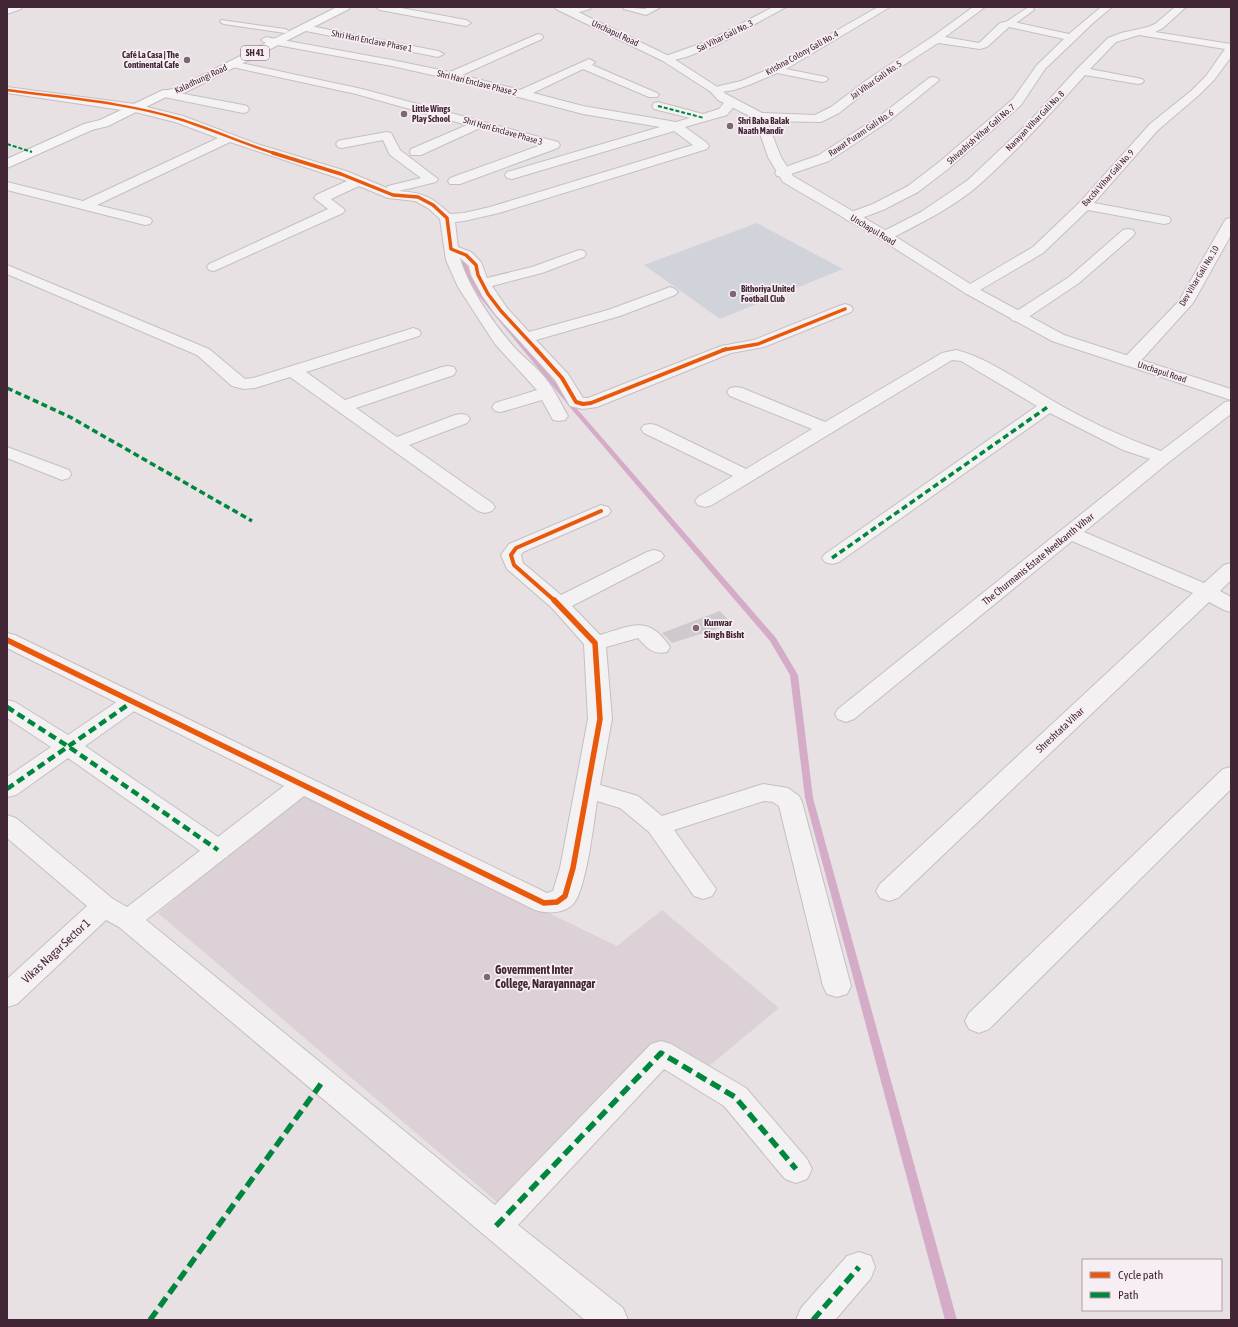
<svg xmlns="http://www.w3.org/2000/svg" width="1238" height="1327" viewBox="0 0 1238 1327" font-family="'Asap Condensed',sans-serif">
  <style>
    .built { fill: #dcd1d7 }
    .green { fill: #d1d3db }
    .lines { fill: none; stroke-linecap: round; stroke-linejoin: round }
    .stream { fill: #d4acc7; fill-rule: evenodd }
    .building { fill: #cfc8cc }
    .service-casing { stroke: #c5bfc2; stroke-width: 2 }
    .pedestrian-casing { stroke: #c5bfc2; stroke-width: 2 }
    .minor-casing { stroke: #c5bfc2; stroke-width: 2 }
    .tertiary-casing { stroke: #c5bfc2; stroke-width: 2 }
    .primary-casing { stroke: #c5bdc1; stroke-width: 2 }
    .service { fill: #f3f1f2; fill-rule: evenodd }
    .pedestrian { fill: #f3f1f2; fill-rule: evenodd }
    .minor { fill: #f3f1f2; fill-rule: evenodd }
    .tertiary { fill: #f3f1f2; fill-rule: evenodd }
    .primary { fill: #f6f5f6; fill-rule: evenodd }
    .quiet-far3 { stroke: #00873e; stroke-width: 2; stroke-dasharray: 4 2; stroke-linecap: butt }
    .quiet-far2 { stroke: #00873e; stroke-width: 3.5; stroke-dasharray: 6 3.5; stroke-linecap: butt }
    .quiet-far1 { stroke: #00873e; stroke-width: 4.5; stroke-dasharray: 8 4.5; stroke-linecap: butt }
    .quiet { stroke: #00873e; stroke-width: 5.5; stroke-dasharray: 11 5.5; stroke-linecap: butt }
    .cycleway-far3-casing { stroke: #f7eef3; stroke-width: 4 }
    .cycleway-far2-casing { stroke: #f7eef3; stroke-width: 5 }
    .cycleway-far1-casing { stroke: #f7eef3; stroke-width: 6 }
    .cycleway-casing { stroke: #f7eef3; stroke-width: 8 }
    .cycleway-far3 { stroke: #e8590c; stroke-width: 2.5 }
    .cycleway-far2 { stroke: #e8590c; stroke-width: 3.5 }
    .cycleway-far1 { stroke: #e8590c; stroke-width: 4 }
    .cycleway { stroke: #e8590c; stroke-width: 5.5 }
    .poi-dot { fill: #7c6773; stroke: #f7eef3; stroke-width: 1.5 }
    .labels { text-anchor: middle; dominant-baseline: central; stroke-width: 3.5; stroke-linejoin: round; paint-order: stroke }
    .far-street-label { font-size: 9px; fill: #422636; stroke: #f7eef3 }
    .shield { fill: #f7eef3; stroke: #78626f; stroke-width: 1 }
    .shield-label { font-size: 9px; font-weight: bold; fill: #422636 }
    .far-poi-label { font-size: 9px; font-weight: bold; fill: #422636; stroke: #f7eef3; text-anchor: start }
    .street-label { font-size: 10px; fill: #422636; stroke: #f7eef3 }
    .poi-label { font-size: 10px; font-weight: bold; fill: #422636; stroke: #f7eef3; text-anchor: start }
    .near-street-label { font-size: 12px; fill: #422636; stroke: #f7eef3 }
    .near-poi-label { font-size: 12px; font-weight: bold; fill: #422636; stroke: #f7eef3; text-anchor: start }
  </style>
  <rect width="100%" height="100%" fill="#e7e1e4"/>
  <!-- built -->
  <path class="built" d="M 301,794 L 617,946 L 662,910 L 779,1008 L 702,1072 L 655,1045 L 497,1202 L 158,913 Z"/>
  <!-- green -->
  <path class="green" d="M 757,223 L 843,269 L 720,319 L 644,265 Z"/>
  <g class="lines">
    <!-- stream -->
    <path class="stream" d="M 460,256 L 463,258 L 482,293 L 578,410 L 776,638 L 798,675 L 813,798 L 957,1320 L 945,1320 L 805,798 L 790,675 L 770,641 L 574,412 L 478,295 L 457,258 Z"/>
  </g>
  <!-- building -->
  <path class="building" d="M 720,611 L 732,624 L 672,643 L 662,633 Z"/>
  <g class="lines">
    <!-- service casing -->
    <g class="service-casing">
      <path id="service" d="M 1027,8 L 1033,8 L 1034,10 L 1012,26 L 1006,26 L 1006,22 Z
        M 221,20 L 285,29 L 289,31 L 285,33 L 224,24 L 220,22 Z"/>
    </g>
    <!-- pedestrian casing -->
    <g class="pedestrian-casing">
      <path id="pedestrian" d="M 132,695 L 140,697 L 143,702 L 140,707 L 85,746 L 227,843 L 231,850 L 227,857 L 218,859 L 209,857 L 68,758 L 16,795 L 7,797 L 7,777 L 51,747 L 7,718 L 7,700 L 15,702 L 68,735 L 124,697 Z
        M 859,1252 L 871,1256 L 875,1267 L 871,1278 L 835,1320 L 796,1320 L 801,1308 L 847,1256 Z"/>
    </g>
    <!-- minor casing -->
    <g class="minor-casing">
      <path id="minor" d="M 7,7 L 22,7 L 21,9 L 7,14 Z
        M 375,7 L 396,7 L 466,20 L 471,23 L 466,26 L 380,10 Z
        M 575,7 L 591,7 L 590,9 L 569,15 L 564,12 L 565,10 Z
        M 623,7 L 645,9 L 648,7 L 661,7 L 646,15 L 624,9 Z
        M 773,7 L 786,7 L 715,46 L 686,57 L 667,62 L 661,59 L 663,57 L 708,41 Z
        M 878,7 L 890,7 L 786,69 L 826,77 L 828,79 L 826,81 L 822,82 L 777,73 L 749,85 L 734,90 L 715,93 L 711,92 L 709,90 L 711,88 L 741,81 L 769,69 Z
        M 973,7 L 985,7 L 945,37 L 979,43 L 1000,23 L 1009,21 L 1069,34 L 1101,7 L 1112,7 L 1093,23 L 1045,69 L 1021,105 L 948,169 L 918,192 L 883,210 L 856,220 L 851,221 L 846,220 L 844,217 L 846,214 L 873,204 L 908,186 L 938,163 L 1013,99 L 1037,65 L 1064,39 L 1009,27 L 987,47 L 980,49 L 938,43 L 879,81 L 839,113 L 821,122 L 760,121 L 756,120 L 754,117 L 756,114 L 760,113 L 815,115 L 831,107 L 871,77 L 932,37 Z
        M 1175,7 L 1186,7 L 1163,28 L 1155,32 L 1231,44 L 1231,57 L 1214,80 L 1199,95 L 1158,130 L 1094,203 L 1169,217 L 1171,220 L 1169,223 L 1164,224 L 1088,210 L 1043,253 L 975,293 L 970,295 L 965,293 L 962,290 L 965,287 L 1033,247 L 1080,202 L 1150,124 L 1191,91 L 1206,76 L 1225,49 L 1139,35 L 1116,42 L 1090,69 L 1142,79 L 1144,81 L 1142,83 L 1138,84 L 1085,75 C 1051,113 1017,151 979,185 C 954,207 919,224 890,239 L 885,240 L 880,239 L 878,236 L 880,233 L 921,212 L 968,180 L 1027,124 L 1077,69 L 1108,38 L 1121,33 L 1148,27 L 1155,24 Z
        M 305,25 L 438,51 L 444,54 L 438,57 L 301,30 L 300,28 Z
        M 538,34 L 542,35 L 543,37 L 542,39 L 462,75 L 520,90 L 589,59 L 595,62 L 592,65 L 657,93 L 659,95 L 657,97 L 649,97 L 583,69 L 533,93 L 583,106 L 676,122 L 690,118 L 654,109 L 652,106 L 654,103 L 658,102 L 703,114 L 719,109 L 727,99 L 735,99 L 737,102 L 727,115 L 685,127 L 707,143 L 709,146 L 707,149 L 499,213 L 464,221 L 455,222 L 458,247 L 471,252 L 481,262 L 487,278 L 532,267 L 579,250 L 584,251 L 586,254 L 584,257 L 542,273 L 492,286 L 507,308 L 529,332 L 608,310 L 665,289 L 670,287 L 675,289 L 678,292 L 675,295 L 620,316 L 536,340 L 568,374 L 583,398 L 588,398 L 721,346 L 754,340 L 839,306 L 845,304 L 851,306 L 853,309 L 851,312 L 764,347 L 731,353 L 597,407 L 583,409 L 570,406 L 555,380 L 495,314 L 483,297 L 471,275 L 469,266 L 460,258 C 468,287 494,324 514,347 C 524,358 537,367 546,379 C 555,390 561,404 568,416 L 565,420 L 559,421 L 553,420 L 542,400 L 501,412 L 495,411 L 492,407 L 495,403 L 537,390 L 495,344 L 458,287 L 446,260 L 440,219 L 428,208 L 415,201 L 388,198 L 359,186 L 331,199 L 345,210 L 343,213 L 214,271 L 209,270 L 207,267 L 209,264 L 328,209 L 314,198 L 316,195 L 347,181 L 230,142 L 97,205 L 150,218 L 152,221 L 150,224 L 145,225 L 7,190 L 7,182 L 83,201 L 218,138 L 175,122 L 135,112 L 7,93 L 7,87 L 135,104 L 183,116 L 257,144 L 346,171 L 387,188 L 388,186 L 421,178 L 390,155 L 383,140 L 342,148 L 338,147 L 336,144 L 338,141 L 342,140 L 387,132 L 391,133 L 400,150 L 438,179 L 436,182 L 399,191 C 424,193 432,197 450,214 L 464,213 L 490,207 L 693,145 L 674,131 L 512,179 L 507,178 L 505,175 L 507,172 L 660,127 L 583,114 L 450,79 L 392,66 L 266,43 L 261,40 L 266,37 L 392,60 L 450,72 Z
        M 232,61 L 362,89 L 558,142 L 560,145 L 558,148 L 460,184 L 450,184 L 448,181 L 450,178 L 541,145 L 480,128 L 421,155 L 411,155 L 410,152 L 411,149 L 467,125 L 356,94 L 228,66 L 226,64 Z
        M 933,77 L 937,78 L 939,80 L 937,82 L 889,121 L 829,161 L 782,177 L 777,176 L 775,173 L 777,170 L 819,155 L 881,115 L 929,78 Z
        M 163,90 L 243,105 L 247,106 L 249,109 L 247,112 L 243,113 L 159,96 L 157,94 L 159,92 Z
        M 1231,218 L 1231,235 L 1193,303 L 1137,365 L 1131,366 L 1125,365 L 1123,361 L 1125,357 L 1179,301 L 1224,222 L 1226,219 Z
        M 1128,229 L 1133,230 L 1135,233 L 1133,236 L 1079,283 L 1024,320 L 1018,322 L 1012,320 L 1010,317 L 1012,314 L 1069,277 L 1123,230 Z
        M 7,265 L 209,349 L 245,379 L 253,378 L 407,330 L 413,328 L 419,330 L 421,333 L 419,336 L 306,372 L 345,400 L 442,367 L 448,366 L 454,367 L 456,371 L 454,375 L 356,408 L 397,437 L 455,415 L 461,414 L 467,415 L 470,419 L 467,423 L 409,445 L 492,503 L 495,507 L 492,511 L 485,513 L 478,511 L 290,377 L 255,388 L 244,389 L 232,386 L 197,355 L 7,274 Z
        M 956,350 C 988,358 1019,381 1048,398 C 1083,419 1122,437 1161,451 L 1225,402 L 1231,401 L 1231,414 L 1169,462 L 1084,532 L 1204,583 L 1224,565 L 1231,563 L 1231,580 L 1220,591 L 1231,597 L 1231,612 L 1224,610 L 1209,602 L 898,898 L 889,901 L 880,898 L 876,891 L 880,884 L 1193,593 L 1072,541 L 854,719 L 846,722 L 838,719 L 835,714 L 838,709 L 1150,459 L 1123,450 L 1050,413 L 839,562 L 832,564 L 825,562 L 822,558 L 825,554 L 1037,406 L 961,361 L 952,360 L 712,505 L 705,507 L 698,505 L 695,501 L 698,497 L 733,476 L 644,433 L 641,429 L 644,425 L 650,424 L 656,425 L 746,469 L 812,429 L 730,396 L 727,392 L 730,388 L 736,387 L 742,388 L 825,422 L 942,353 Z
        M 7,447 L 69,470 L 71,474 L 69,478 L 62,480 L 7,458 Z
        M 601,505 L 608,507 L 611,511 L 608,515 L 523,552 L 521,555 L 523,563 L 561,595 L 647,552 L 654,550 L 661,552 L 664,556 L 661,560 L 572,606 L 600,635 C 631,626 648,614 670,647 L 667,652 C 653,655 647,648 638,638 L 606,647 L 612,719 L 600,785 L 638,796 L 662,816 L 763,784 L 788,788 L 799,796 L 802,802 L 851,986 L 847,994 L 837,997 L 827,994 L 823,986 L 779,806 L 773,802 L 764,801 L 674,830 L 716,889 L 712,896 L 703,899 L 694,896 L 649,832 L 620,808 L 597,801 C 594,822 586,889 574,903 C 565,914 547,914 535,910 L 304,796 L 146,920 L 495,1205 L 651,1044 L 661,1041 L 671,1044 L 746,1088 L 807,1159 L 812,1169 L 807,1179 L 796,1183 L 785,1179 L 724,1106 L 664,1069 L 518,1225 L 623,1308 L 628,1320 L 585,1320 L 119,927 L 106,920 L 17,1004 L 7,1007 L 7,979 L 87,906 L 7,838 L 7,815 L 16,818 L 113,899 L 127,907 L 284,786 L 7,648 L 7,633 L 15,635 L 547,893 L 553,891 L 560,868 L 588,719 L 584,644 L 552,608 L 507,569 L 501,555 L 509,544 Z
        M 1231,767 L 1231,789 L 989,1029 L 979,1033 L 969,1029 L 965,1021 L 969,1013 L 1223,769 Z"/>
    </g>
    <!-- tertiary casing -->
    <g class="tertiary-casing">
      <path id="tertiary" d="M 555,7 L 568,7 L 671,57 L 719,88 L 726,94 L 764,114 L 781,157 L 793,176 L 890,233 L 975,287 L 1064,335 L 1231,389 L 1231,400 L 1052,341 L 965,293 L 880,239 L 783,182 L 768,157 L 755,119 L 718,100 L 711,92 L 663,61 L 556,9 Z"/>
    </g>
    <!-- primary casing -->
    <g class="primary-casing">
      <path id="primary" d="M 337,7 L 350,7 L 349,9 L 184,93 L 166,97 L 108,126 L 92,130 L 7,168 L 7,159 L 84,124 L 100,120 L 159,92 L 177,88 Z"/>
    </g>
    <!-- service -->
    <use href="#service" class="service"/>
    <!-- pedestrian -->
    <use href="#pedestrian" class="pedestrian"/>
    <!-- minor -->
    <use href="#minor" class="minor"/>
    <!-- tertiary -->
    <use href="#tertiary" class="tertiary"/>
    <!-- primary -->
    <use href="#primary" class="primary"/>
    <!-- quiet-far3 -->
    <path class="quiet-far3" d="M 658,106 L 704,118
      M 7,144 L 32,152"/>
    <!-- quiet-far2 -->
    <path class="quiet-far2" d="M 7,388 L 70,417 L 252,521
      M 832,558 L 1049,406"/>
    <!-- quiet-far1 -->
    <path class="quiet-far1" d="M 7,707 L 69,747 L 218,850
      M 7,789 L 132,702"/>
    <!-- quiet -->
    <path class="quiet" d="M 496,1226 L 661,1053 L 735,1097 L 796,1169
      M 150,1320 L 323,1081
      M 813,1320 L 859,1267"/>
    <!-- cycleway-far3 casing -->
    <g class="cycleway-far3-casing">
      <path id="cycleway-far3" d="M 7,90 C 64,98 124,102 179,119 C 212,129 243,144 277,154"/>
    </g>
    <!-- cycleway-far2 casing -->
    <g class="cycleway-far2-casing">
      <path id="cycleway-far2" d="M 273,153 L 341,174 L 393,195 L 418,197 L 433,205 L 447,218 L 451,249 L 466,255 L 476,265 L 478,275 L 488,294 L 501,311 L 537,350
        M 723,350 L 758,344 L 845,309"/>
    </g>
    <!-- cycleway-far1 casing -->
    <g class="cycleway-far1-casing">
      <path id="cycleway-far1" d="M 536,349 L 562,378 L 576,402 L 583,404 L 591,403 L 726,349
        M 555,601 L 514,565 L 511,555 L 516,548 L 601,511"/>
    </g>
    <!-- cycleway casing -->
    <g class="cycleway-casing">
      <path id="cycleway" d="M 7,640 L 544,903 L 557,902 L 565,896 L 573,868 L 600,719 L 595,643 L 554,600"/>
    </g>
    <!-- cycleway-far3 -->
    <use href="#cycleway-far3" class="cycleway-far3"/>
    <!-- cycleway-far2 -->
    <use href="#cycleway-far2" class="cycleway-far2"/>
    <!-- cycleway-far1 -->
    <use href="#cycleway-far1" class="cycleway-far1"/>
    <!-- cycleway -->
    <use href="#cycleway" class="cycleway"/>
  </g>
  <!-- markers -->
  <g class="poi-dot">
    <circle cx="187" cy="60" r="4"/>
    <circle cx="404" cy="114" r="4"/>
    <circle cx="730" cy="126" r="4"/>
    <circle cx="733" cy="294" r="4"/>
    <circle cx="696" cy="628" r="4"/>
    <circle cx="487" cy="977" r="4"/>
  </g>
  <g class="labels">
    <!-- far-street labels -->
    <g class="far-street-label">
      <text transform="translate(615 33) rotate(25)">Unchapul Road</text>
      <text transform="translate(725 36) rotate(-26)">Sai Vihar Gali No. 3</text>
      <text transform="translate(372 41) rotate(11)">Shri Hari Enclave Phase 1</text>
      <text transform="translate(802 53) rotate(-29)">Krishna Colony Gali No. 4</text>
      <text transform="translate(201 79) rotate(-25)">Kaladhungi Road</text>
      <text transform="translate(876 80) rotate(-35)">Jai Vihar Gali No. 5</text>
      <text transform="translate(477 83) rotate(14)">Shri Hari Enclave Phase 2</text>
      <text transform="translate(1035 121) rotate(-46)">Narayan Vihar Gali No. 8</text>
      <text transform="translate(503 131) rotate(16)">Shri Hari Enclave Phase 3</text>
      <text transform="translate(861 133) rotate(-34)">Rawat Puram Gali No. 6</text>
      <text transform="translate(981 134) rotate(-41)">Shivashish Vihar Gali No. 7</text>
      <text transform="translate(1108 178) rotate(-48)">Bacchi Vihar Gali No. 9</text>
      <text transform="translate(873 230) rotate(31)">Unchapul Road</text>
      <text transform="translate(1199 276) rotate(-59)">Dev Vihar Gali No. 10</text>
      <text transform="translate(1162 372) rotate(18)">Unchapul Road</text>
    </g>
    <!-- shield labels -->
    <rect class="shield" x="241" y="46" width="28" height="14" rx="3"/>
    <g class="shield-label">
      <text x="255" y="53">SH 41</text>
    </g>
    <!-- far-poi labels -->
    <g class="far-poi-label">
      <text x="179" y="55" text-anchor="end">Café La Casa | The<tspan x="179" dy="10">Continental Cafe</tspan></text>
      <text x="412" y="109">Little Wings<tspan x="412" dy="10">Play School</tspan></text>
      <text x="738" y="121">Shri Baba Balak<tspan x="738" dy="10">Naath Mandir</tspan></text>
      <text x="741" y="289">Bithoriya United<tspan x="741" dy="10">Football Club</tspan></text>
    </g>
    <!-- street labels -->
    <g class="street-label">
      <text transform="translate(1038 559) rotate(-39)">The Churmanis Estate Neelkanth Vihar</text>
      <text transform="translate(1060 730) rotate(-43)">Shreshtata Vihar</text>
    </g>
    <!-- poi labels -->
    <g class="poi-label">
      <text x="704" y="622">Kunwar<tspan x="704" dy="12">Singh Bisht</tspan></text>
    </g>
    <!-- near-street labels -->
    <g class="near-street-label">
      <text transform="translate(56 951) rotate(-43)">Vikas Nagar Sector 1</text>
    </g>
    <!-- near-poi labels -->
    <g class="near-poi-label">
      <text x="495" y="970">Government Inter<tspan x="495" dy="14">College, Narayannagar</tspan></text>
    </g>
  </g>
  <!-- border -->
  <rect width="1238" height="1327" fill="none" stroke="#422636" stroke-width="16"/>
  <!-- legend -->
  <rect x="1082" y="1259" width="140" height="52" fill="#f7eef3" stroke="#af9ea7"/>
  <rect x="1090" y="1272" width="20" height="6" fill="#e8590c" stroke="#af9ea7"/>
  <text x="1118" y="1279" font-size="12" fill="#422636">Cycle path</text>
  <rect x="1090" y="1292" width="20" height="6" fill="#00873e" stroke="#af9ea7"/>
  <text x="1118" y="1299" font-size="12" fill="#422636">Path</text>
</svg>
